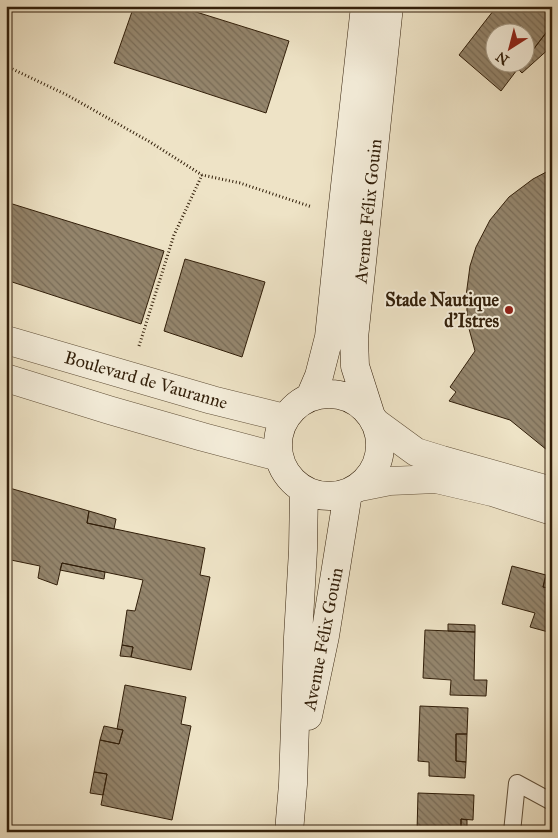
<svg xmlns="http://www.w3.org/2000/svg" width="558" height="838" viewBox="0 0 558 838" font-family="'IM FELL Great Primer',serif">
  <style>
    .building { fill: url(#building-back-hatch); stroke: #321f0a }
    .lines { fill: none; stroke-linecap: round; stroke-linejoin: round }
    .service-casing { stroke: #615039; stroke-width: 18 }
    .minor-casing { stroke: #615039; stroke-width: 29 }
    .tertiary-casing { stroke: #615039; stroke-width: 29 }
    .secondary-casing { stroke: #321f0a; stroke-width: 29 }
    .path { stroke: #321f0a; stroke-width: 3; stroke-dasharray: 1 2.5; stroke-linecap: butt }
    .service { stroke: #f4edda; stroke-width: 16 }
    .minor { stroke: #f4edda; stroke-width: 28 }
    .tertiary { stroke: #f4edda; stroke-width: 28 }
    .secondary { stroke: #f4edda; stroke-width: 28 }
    .poi-dot { fill: #8f2418; stroke: #f4edda; stroke-width: 2 }
    .labels { text-anchor: middle; dominant-baseline: central; stroke-width: 4; stroke-linejoin: round; paint-order: stroke }
    .street-label { font-size: 18px; fill: #321f0a; stroke: #f4edda }
    .poi-label { font-size: 18px; font-weight: bold; fill: #321f0a; stroke: #f4edda; text-anchor: end }
  </style>
  <defs>
    <pattern id="building-back-hatch" width="6" height="6" patternUnits="userSpaceOnUse" patternTransform="scale(1.25)"><rect width="6" height="6" fill="#94856c"/><path d="M-1 5l2 2M0 0l6 6M5-1l2 2" fill="none" stroke="#796c57"/></pattern>
  </defs>
  <rect width="100%" height="100%" fill="#eee3c6"/>
  <filter id="stains"><feTurbulence type="fractalNoise" baseFrequency=".004" numOctaves="4"/><feColorMatrix values="0 0 0 0 .2 0 0 0 0 .09 0 0 0 0 .02 0 0 0 .5 -.17"/></filter>
  <radialGradient id="worn" r=".72"><stop offset=".6" stop-color="#630" stop-opacity="0"/><stop offset="1" stop-color="#630" stop-opacity=".3"/></radialGradient>
  <!-- building -->
  <path class="building" d="M 134,6 L 177,6 L 289,41 L 266,113 L 114,63 Z
    M 497,6 L 552,6 L 552,25 L 526,59 L 526,32 L 496,32 L 496,62 L 523,62 L 501,91 L 459,55 Z
    M 552,25 L 552,46 L 522,73 L 518,69 L 523,62 L 526,62 L 526,59 Z
    M 552,169 L 552,451 L 547,450 L 510,420 L 449,401 L 456,392 L 450,387 L 475,351 L 468,325 L 466,296 L 470,266 L 476,247 L 490,220 L 509,197 L 533,179 Z
    M 6,202 L 164,251 L 141,324 L 6,280 Z
    M 185,259 L 265,282 L 242,357 L 164,331 Z
    M 6,487 L 89,511 L 87,523 L 205,548 L 200,575 L 210,577 L 191,670 L 131,657 L 133,647 L 122,645 L 127,610 L 135,611 L 143,580 L 62,563 L 57,585 L 38,578 L 40,566 L 6,559 Z
    M 89,511 L 116,519 L 114,529 L 87,523 Z
    M 62,563 L 105,572 L 104,579 L 60,570 Z
    M 512,566 L 546,575 L 543,587 L 552,589 L 552,633 L 530,627 L 535,613 L 502,604 Z
    M 546,575 L 552,577 L 552,589 L 543,587 Z
    M 448,624 L 475,625 L 475,632 L 448,631 Z
    M 425,630 L 475,632 L 474,680 L 487,680 L 486,696 L 450,695 L 451,680 L 423,678 Z
    M 122,645 L 133,647 L 131,657 L 120,656 Z
    M 125,685 L 186,697 L 181,724 L 191,726 L 172,820 L 101,805 L 107,774 L 94,772 L 100,740 L 119,744 L 123,730 L 117,729 Z
    M 420,706 L 468,708 L 467,734 L 456,734 L 456,761 L 466,762 L 465,778 L 429,776 L 429,762 L 418,761 Z
    M 104,726 L 123,730 L 119,744 L 100,740 Z
    M 456,734 L 467,734 L 466,762 L 456,761 Z
    M 94,772 L 107,774 L 103,795 L 90,793 Z
    M 418,793 L 474,795 L 473,820 L 461,819 L 461,832 L 417,832 Z
    M 461,819 L 467,820 L 467,832 L 461,832 Z"/>
  <g class="lines">
    <!-- service casing -->
    <g class="service-casing">
      <path id="service" d="M 512,832 L 517,783 L 552,802"/>
    </g>
    <!-- minor casing -->
    <g class="minor-casing">
      <path id="minor" d="M 375,422 L 416,452 L 442,460 L 552,491
        M 360,487 L 390,481 L 436,479 L 492,492 L 552,511"/>
    </g>
    <!-- tertiary casing -->
    <g class="tertiary-casing">
      <path id="tertiary" d="M 6,340 L 212,400 L 285,418
        M 6,378 L 109,410 L 203,437 L 279,457"/>
    </g>
    <!-- secondary casing -->
    <g class="secondary-casing">
      <path id="secondary" d="M278 445a51 51 0 1 1 102 0a51 51 0 1 1-102 0Z
        M 310,397 L 319,376 L 329,337 L 342,213 L 365,6
        M 370,413 L 355,366 L 354,338 L 389,6
        M 308,716 L 325,636 L 348,493
        M 289,832 L 293,784 L 298,637 L 303,550 L 304,490"/>
    </g>
    <!-- path -->
    <path class="path" d="M 6,66 L 67,95 L 150,142 L 202,175 L 240,183 L 312,207
      M 139,346 L 174,235 L 202,175"/>
    <!-- service -->
    <use href="#service" class="service"/>
    <!-- minor -->
    <use href="#minor" class="minor"/>
    <!-- tertiary -->
    <use href="#tertiary" class="tertiary"/>
    <!-- secondary -->
    <use href="#secondary" class="secondary"/>
  </g>
  <!-- markers -->
  <circle class="poi-dot" cx="509" cy="310" r="5"/>
  <g class="labels">
    <!-- street labels -->
    <g class="street-label">
      <text transform="translate(368 211) rotate(-84)">Avenue Félix Gouin</text>
      <text transform="translate(146 380) rotate(16)">Boulevard de Vauranne</text>
      <text transform="translate(323 639) rotate(-79)">Avenue Félix Gouin</text>
    </g>
    <!-- poi labels -->
    <g class="poi-label">
      <text x="499" y="300">Stade Nautique<tspan x="499" dy="21">d'Istres</tspan></text>
    </g>
  </g>
  <!-- margin -->
  <rect width="558" height="838" fill="none" stroke="#eee3c6" stroke-width="25"/>
  <rect x="8" y="8" width="543" height="823" fill="none" stroke="#321f0a" stroke-width="2.5"/>
  <rect x="12" y="12" width="533" height="813" fill="none" stroke="#321f0a"/>
  <!-- north arrow -->
  <g transform="translate(510 48) rotate(216)"><circle r="24" fill="#f4edda" stroke="#a69b87"/>
  <path d="M0-4L9 19L0 12L-9 19Z" fill="#8f2418"/>
  <text y="-8" font-size="14" font-weight="bold" text-anchor="middle" fill="#321f0a">N</text>
  </g>
  <rect width="100%" height="100%" filter="url(#stains)"/>
  <rect width="100%" height="100%" fill="url(#worn)"/>
</svg>
